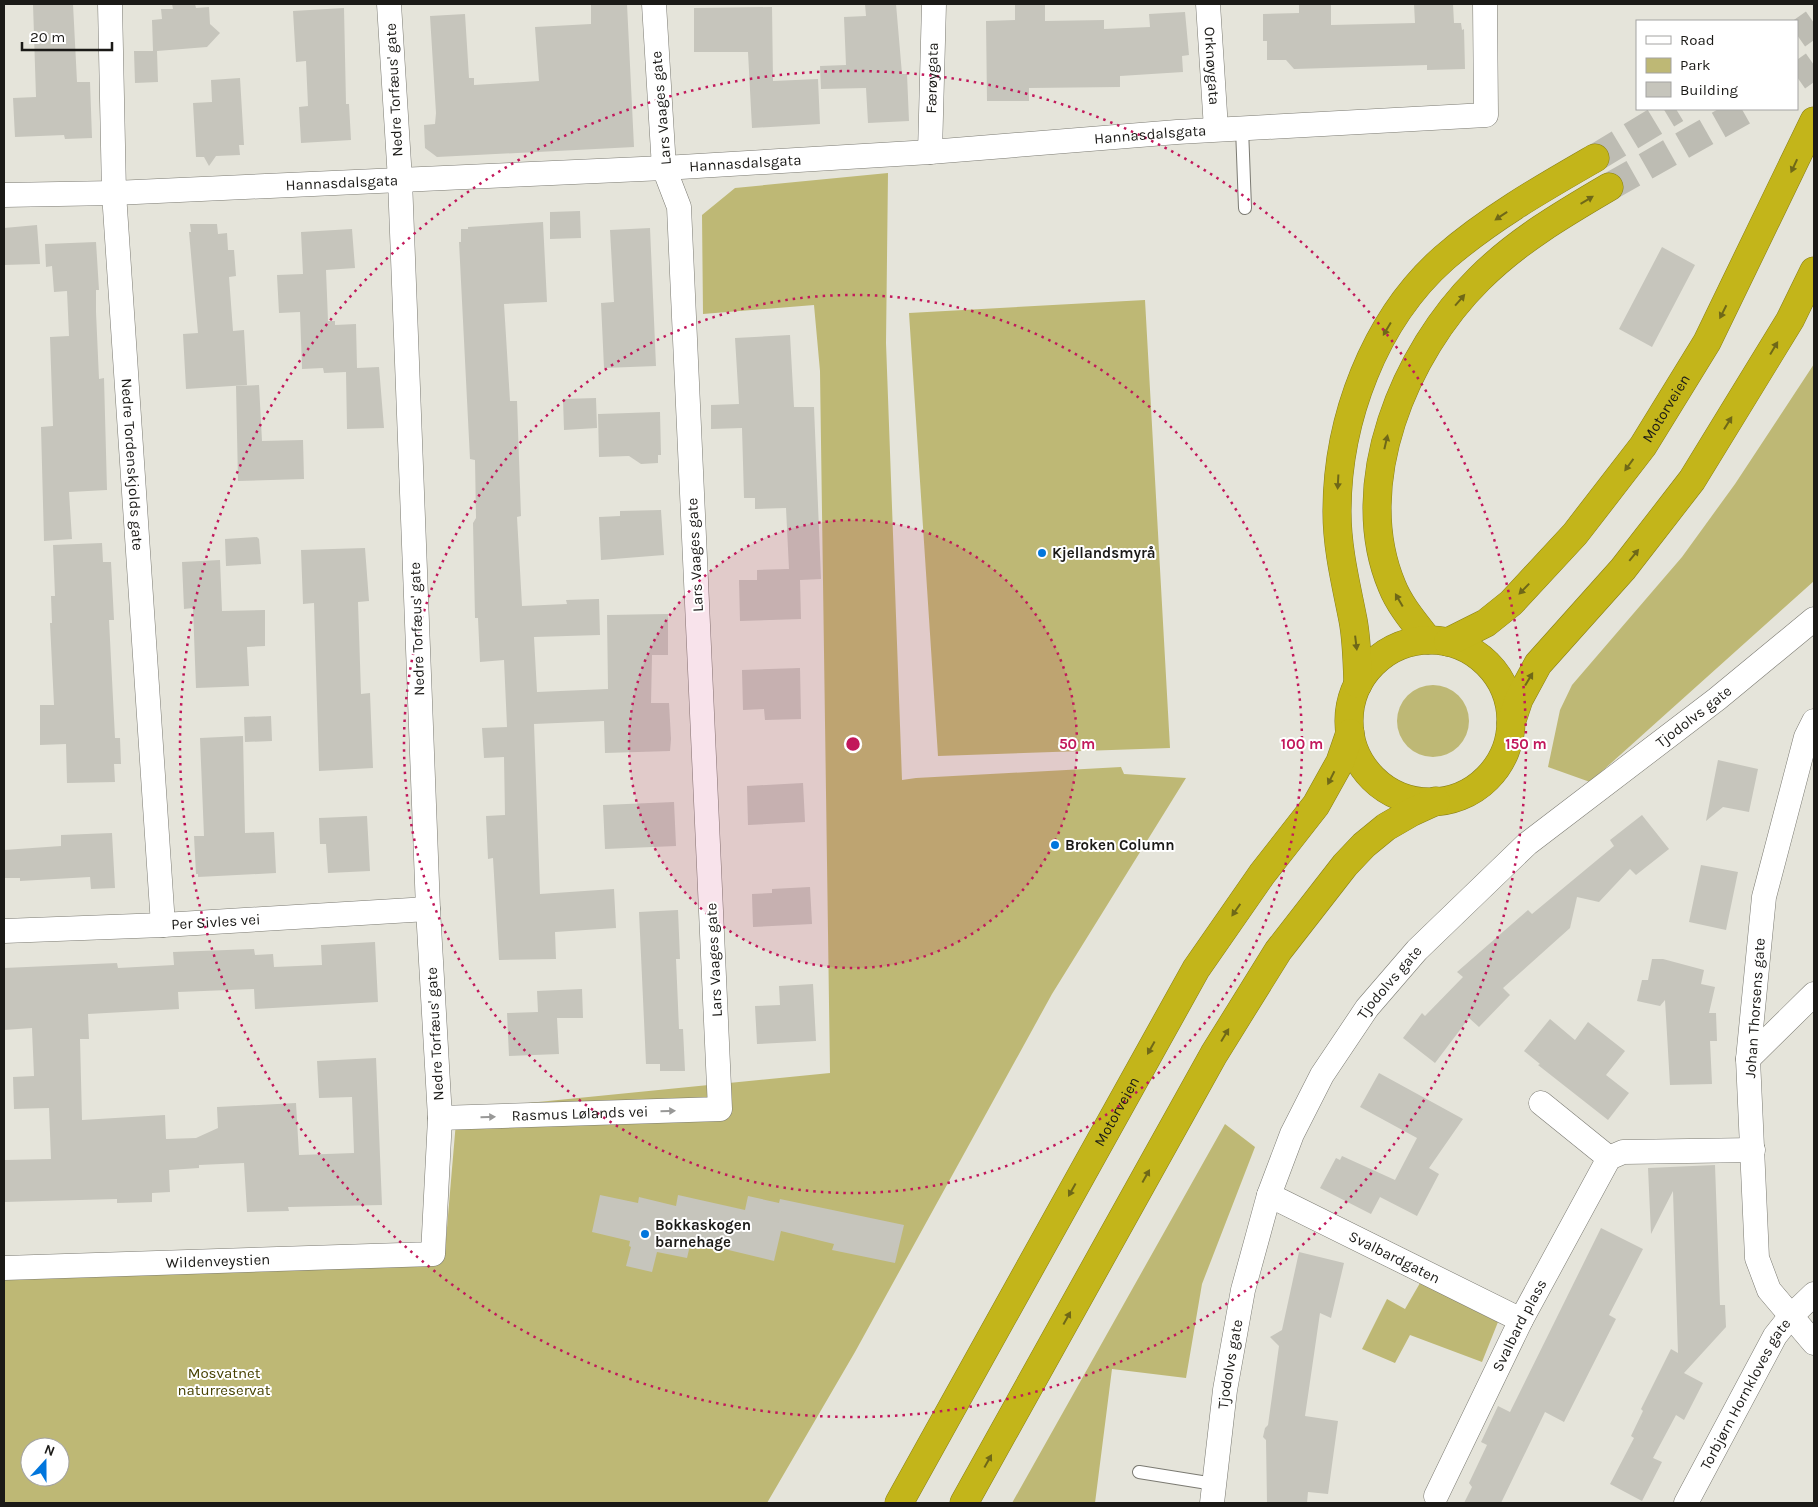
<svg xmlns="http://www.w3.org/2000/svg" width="1818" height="1507" viewBox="0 0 1818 1507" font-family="Karla,sans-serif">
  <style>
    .green { fill: #beb875; fill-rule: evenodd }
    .building { fill: #c6c5bc }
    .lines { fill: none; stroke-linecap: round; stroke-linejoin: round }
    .highway-tunnel { stroke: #bdbcb3; stroke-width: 28; stroke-dasharray: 28 14; stroke-linecap: butt }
    .lane-casing { stroke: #7b7a72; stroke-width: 14 }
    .street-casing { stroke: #7b7a72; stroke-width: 25 }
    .highway-casing { stroke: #887f19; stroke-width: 29 }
    .lane { stroke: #fff; stroke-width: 12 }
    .street { stroke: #fff; stroke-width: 24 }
    .highway { stroke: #c3b51a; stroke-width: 28 }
    .oneway { fill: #6f6818 }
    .oneway2 { fill: #989897 }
    .ring { fill: none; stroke: #c2185b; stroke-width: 2.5; stroke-dasharray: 2.5 5 }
    .poi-dot { fill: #0176dd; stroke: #fff; stroke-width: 2 }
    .labels { text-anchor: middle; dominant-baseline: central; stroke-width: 4; stroke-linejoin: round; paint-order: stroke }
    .street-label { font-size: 15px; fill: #1b1a17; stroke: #fff }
    .poi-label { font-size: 15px; font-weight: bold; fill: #1b1a17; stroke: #fff; text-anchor: start }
    .park-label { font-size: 15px; fill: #474100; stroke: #fff }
    .centre { fill: #c2185b; stroke: #fff; stroke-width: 2.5 }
    .ring-label { font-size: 15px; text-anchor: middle; font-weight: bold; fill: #c2185b; stroke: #fff; stroke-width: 4; stroke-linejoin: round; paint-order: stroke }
  </style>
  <rect width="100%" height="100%" fill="#e5e4da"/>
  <!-- green -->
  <path class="green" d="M 888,173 L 886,343 L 902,780 L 916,778 L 1121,767 L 1124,774 L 1186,778 L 1052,994 L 855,1352 L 767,1503 L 4,1503 L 4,1265 L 445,1251 L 457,1110 L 830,1073 L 820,371 L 814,305 L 703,314 L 702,215 L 735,188 ZM 30,1447 L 60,1447 L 60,1477 L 30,1477 Z
    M 1145,300 L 1170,748 L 938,756 L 909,313 Z
    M 1814,364 L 1814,581 L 1590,782 L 1548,767 L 1560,710 L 1572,685 L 1682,557 L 1735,484 Z
    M1397 721a36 36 0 1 1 72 0a36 36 0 1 1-72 0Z
    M 1225,1124 L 1255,1147 L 1202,1284 L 1186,1378 L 1112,1369 L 1095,1503 L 1012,1503 Z
    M 1420,1283 L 1498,1322 L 1482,1362 L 1410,1335 L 1395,1363 L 1362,1349 L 1387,1299 L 1405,1309 Z"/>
  <!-- building -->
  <path class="building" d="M 33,4 L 73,4 L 77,82 L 90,82 L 92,138 L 65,139 L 64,135 L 15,137 L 13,98 L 36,97 Z
    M 172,4 L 195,4 L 196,8 L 209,7 L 210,24 L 220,33 L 207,47 L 157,51 L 158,82 L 135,83 L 134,51 L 153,51 L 152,20 L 162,19 L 161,9 L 173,9 Z
    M 591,4 L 627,4 L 634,147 L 437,157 L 425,148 L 424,125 L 435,124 L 436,113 L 430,16 L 465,14 L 469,78 L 474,78 L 474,85 L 539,81 L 535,27 L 591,24 Z
    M 865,4 L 896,4 L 902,74 L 907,74 L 909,121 L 868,123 L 866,88 L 821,89 L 820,66 L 846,65 L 844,17 L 866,16 Z
    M 1015,4 L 1045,4 L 1045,21 L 1104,20 L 1104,29 L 1150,27 L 1149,14 L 1185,12 L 1189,55 L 1182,56 L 1183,72 L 1120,76 L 1120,87 L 1029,88 L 1029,101 L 987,101 L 986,21 L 1015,20 Z
    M 1299,4 L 1331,4 L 1331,25 L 1415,23 L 1414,4 L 1453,4 L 1454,23 L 1461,23 L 1462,30 L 1464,29 L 1465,69 L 1427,70 L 1427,65 L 1294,69 L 1286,60 L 1267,60 L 1267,41 L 1263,41 L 1263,14 L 1299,13 Z
    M 772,7 L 773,81 L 818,79 L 820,124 L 752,128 L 748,52 L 694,52 L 694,8 Z
    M 344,8 L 346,104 L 349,104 L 351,140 L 301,143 L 299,107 L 308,106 L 306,61 L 296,62 L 293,11 Z
    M 240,78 L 244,145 L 239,145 L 240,155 L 216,156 L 209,166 L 204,157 L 196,157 L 193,103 L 212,102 L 211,80 Z
    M 580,211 L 581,238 L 550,239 L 550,212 Z
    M 543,222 L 547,302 L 504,304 L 510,401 L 517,401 L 521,516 L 517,517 L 522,606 L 567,604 L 566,600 L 599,599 L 600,635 L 534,637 L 537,692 L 608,689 L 607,615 L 668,614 L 668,655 L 652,655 L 651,703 L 669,703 L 671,739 L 670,751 L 605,753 L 604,721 L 534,724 L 540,894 L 614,889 L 616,928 L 555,932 L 556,959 L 499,960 L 493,858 L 488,859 L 486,816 L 505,815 L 504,757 L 484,758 L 482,728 L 507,727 L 504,660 L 480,662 L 478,618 L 475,618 L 473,523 L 476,518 L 475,460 L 470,459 L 459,242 L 461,242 L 461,229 L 468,229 L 468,227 Z
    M 190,224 L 217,224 L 218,234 L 227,233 L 228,250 L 234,250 L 236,276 L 229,277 L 233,331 L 244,330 L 247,385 L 186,389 L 183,334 L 198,333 L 189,232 L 191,232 Z
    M 37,225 L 40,264 L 4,265 L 4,228 Z
    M 650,228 L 656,366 L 604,368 L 601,303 L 614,302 L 610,230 Z
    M 352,229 L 355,268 L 326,270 L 328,321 L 335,321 L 335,325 L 356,324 L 357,368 L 379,367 L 384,428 L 347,429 L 346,372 L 324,373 L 323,368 L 302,369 L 300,312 L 279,313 L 277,275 L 303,274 L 301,232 Z
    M 96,242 L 99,290 L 96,290 L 96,312 L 99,379 L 104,378 L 107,490 L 69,492 L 72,539 L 44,541 L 41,427 L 53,426 L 50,337 L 69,336 L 67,291 L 54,292 L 52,266 L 46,267 L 45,244 Z
    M 1662,247 L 1695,265 L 1652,347 L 1619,329 Z
    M 790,335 L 794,407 L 814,407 L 821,579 L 800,580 L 801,619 L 740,621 L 739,580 L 757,580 L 757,570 L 789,569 L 786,508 L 755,509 L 755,498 L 744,498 L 742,428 L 711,429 L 711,405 L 739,404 L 735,338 Z
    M 259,385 L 262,441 L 303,440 L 304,479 L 238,481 L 236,386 Z
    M 596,398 L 597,428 L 564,430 L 563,399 Z
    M 660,412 L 661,455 L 658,455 L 658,463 L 641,464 L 629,456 L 599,457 L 598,414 Z
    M 661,510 L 664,555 L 601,560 L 599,517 L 620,516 L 620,511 Z
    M 257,537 L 259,539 L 261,564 L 226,566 L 225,539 Z
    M 102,543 L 103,562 L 111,562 L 114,620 L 109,620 L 115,738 L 120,738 L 121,764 L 114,764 L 115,782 L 67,783 L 66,744 L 40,745 L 40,705 L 54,705 L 50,623 L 52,623 L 51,596 L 55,596 L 53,545 Z
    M 365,548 L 369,601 L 358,602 L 361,694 L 370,693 L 373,768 L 319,771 L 314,603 L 303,604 L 301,550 Z
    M 220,560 L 222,611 L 265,610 L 265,646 L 247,647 L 249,686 L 196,688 L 193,608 L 184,609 L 182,562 Z
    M 800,668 L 801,719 L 765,720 L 764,709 L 743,710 L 742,670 Z
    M 271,716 L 272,741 L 245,742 L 244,717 Z
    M 243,736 L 245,833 L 274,832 L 276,873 L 198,877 L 198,874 L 196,874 L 194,836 L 204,836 L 200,738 Z
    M 1718,760 L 1758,769 L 1749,812 L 1723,807 L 1706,821 Z
    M 803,783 L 805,822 L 748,825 L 747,786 Z
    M 674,802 L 676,846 L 605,849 L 603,805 Z
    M 1642,815 L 1669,849 L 1636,875 L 1630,869 L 1599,902 L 1577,897 L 1570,928 L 1503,988 L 1510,995 L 1479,1027 L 1469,1018 L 1435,1063 L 1403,1038 L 1422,1013 L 1425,1016 L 1463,977 L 1457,972 L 1528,910 L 1532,914 L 1614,846 L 1610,840 Z
    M 367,816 L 370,871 L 328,873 L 326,844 L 320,844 L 319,818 Z
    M 112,833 L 115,888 L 91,889 L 90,877 L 20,881 L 20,878 L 4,878 L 4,850 L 61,846 L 61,835 Z
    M 1701,865 L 1738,872 L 1726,930 L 1689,922 Z
    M 810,887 L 812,924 L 753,927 L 752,894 L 772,893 L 772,889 Z
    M 678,910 L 680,959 L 676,959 L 679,1029 L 683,1029 L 685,1071 L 660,1071 L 660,1064 L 646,1064 L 639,912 Z
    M 375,942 L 378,1002 L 255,1009 L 254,989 L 178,992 L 179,1009 L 88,1014 L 89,1039 L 80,1039 L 82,1120 L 165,1115 L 166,1139 L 196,1138 L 218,1128 L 217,1107 L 296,1103 L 299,1155 L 354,1153 L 352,1097 L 319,1098 L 317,1061 L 376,1058 L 382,1205 L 288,1207 L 289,1211 L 247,1212 L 244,1163 L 199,1165 L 199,1168 L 169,1170 L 170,1192 L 152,1193 L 152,1202 L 117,1203 L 117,1199 L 4,1202 L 5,1160 L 51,1159 L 49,1108 L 14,1109 L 13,1077 L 34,1076 L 32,1028 L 4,1030 L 4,968 L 117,963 L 118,968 L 174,965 L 173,952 L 254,949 L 255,955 L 273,954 L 274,967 L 322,965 L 321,945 Z
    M 1652,959 L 1663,959 L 1704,970 L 1701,984 L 1715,987 L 1709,1013 L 1716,1013 L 1717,1041 L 1710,1041 L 1712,1084 L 1670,1085 L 1665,1000 L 1660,1006 L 1637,1001 L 1642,980 L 1648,980 Z
    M 813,984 L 816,1041 L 757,1044 L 755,1006 L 780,1005 L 779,986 Z
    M 582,989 L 583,1018 L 557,1018 L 559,1054 L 509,1056 L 507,1013 L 538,1012 L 537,991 Z
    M 1550,1019 L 1575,1040 L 1588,1022 L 1625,1051 L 1606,1075 L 1629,1093 L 1608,1120 L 1538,1065 L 1540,1064 L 1524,1051 Z
    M 1379,1073 L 1463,1119 L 1429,1168 L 1439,1174 L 1417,1216 L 1380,1197 L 1371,1214 L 1320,1188 L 1336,1158 L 1340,1160 L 1342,1156 L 1395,1180 L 1417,1138 L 1360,1107 Z
    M 1715,1165 L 1720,1305 L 1725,1305 L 1726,1327 L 1684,1373 L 1703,1383 L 1684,1420 L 1676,1415 L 1653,1458 L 1662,1462 L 1642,1501 L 1610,1484 L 1634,1438 L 1631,1436 L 1643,1411 L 1641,1409 L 1671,1349 L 1678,1353 L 1673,1191 L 1651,1234 L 1648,1168 Z
    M 600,1195 L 638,1203 L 639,1197 L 676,1206 L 678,1195 L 745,1210 L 748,1196 L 779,1203 L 780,1199 L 904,1225 L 895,1263 L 832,1250 L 834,1244 L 781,1231 L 774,1261 L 691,1241 L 687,1258 L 657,1252 L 652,1272 L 626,1266 L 631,1247 L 629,1246 L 630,1241 L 592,1232 Z
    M 1601,1228 L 1643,1249 L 1609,1315 L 1616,1319 L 1564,1422 L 1545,1412 L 1501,1503 L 1464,1503 L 1472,1487 L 1469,1483 L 1487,1445 L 1481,1442 L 1498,1406 L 1510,1412 Z
    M 1299,1252 L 1344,1263 L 1331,1318 L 1320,1313 L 1305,1416 L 1338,1421 L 1328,1494 L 1308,1492 L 1307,1503 L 1267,1503 L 1266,1440 L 1263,1437 L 1265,1428 L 1268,1425 L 1279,1346 L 1270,1337 L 1282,1330 Z"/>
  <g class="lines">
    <!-- highway-tunnel -->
    <path class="highway-tunnel" d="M 1797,35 L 1814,23
      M 1797,77 L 1814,65
      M 1595,158 L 1676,109
      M 1609,187 L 1747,109"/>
    <!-- lane casing -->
    <g class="lane-casing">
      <path id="lane" d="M 1242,128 L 1245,208
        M 1139,1472 L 1214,1484"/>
    </g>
    <!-- street casing -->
    <g class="street-casing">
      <g id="street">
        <path id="s1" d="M 110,4 L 114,193 L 163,925"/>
        <path id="s2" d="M 1208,4 L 1216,129"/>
        <path id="s3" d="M 930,152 L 934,4"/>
        <path id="s4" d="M 4,195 L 114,193 L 664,168 L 930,152 L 1177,132 L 1486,115 L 1485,4"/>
        <path d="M 1814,721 L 1806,737 L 1764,897 L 1748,1059 L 1757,1258 L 1769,1290 L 1814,1343"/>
        <path id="s5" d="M 4,931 L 163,925 L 428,909"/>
        <path d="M 1748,1059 L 1814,994"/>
        <path d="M 1541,1103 L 1609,1158"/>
        <path id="s6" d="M 440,1118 L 720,1109 L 679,207 L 664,168 L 654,4"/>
        <path id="s7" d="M 1269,1195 L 1521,1320"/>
        <path id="s8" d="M 4,1268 L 433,1254 L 440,1118 L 428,909 L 400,180 L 389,4"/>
        <path id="s9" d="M 1436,1496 L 1521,1320 L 1609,1158 L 1623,1152 L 1753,1150"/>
        <path id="s10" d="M 1212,1503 L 1225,1390 L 1243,1290 L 1269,1195 L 1292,1134 L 1322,1075 L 1367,1008 L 1417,950 L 1527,844 L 1717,699 L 1814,619"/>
        <path id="s11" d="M 1686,1503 L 1775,1336 L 1790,1317 L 1814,1294"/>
      </g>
    </g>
    <!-- highway casing -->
    <g class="highway-casing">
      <g id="highway">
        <path d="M 1428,640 C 1415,623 1400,606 1392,586 C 1349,484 1405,352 1479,279 C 1517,241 1563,214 1609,187"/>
        <circle cx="1430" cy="721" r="81"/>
        <path id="s12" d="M 1448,642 L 1486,623 L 1511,603 L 1575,534 L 1643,446 L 1707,342 L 1814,121"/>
        <path d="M 1358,684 C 1357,662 1357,641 1353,620 C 1346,584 1337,549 1337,512 C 1337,420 1374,320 1444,258 C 1490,218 1543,188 1595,158"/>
        <path d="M 1511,723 L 1519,699 L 1538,664 L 1623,569 L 1692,480 L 1790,320 L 1814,271"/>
        <path id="s13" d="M 899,1503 L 1196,969 L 1262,874 L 1316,805 L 1340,762 L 1350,733"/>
        <path d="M 964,1503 L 1214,1054 L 1278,951 L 1345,865 L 1364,845 L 1386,827 L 1412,812 L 1436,801"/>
      </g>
    </g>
    <!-- lane -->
    <use href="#lane" class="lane"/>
    <!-- street -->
    <use href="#street" class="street"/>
    <!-- highway -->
    <use href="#highway" class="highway"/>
  </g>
  <!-- one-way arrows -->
  <defs><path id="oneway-solid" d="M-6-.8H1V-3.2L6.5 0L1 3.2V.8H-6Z" transform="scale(1.25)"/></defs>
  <g class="oneway">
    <use href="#oneway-solid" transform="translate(1794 166) rotate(115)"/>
    <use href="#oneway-solid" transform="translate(1587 200) rotate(-31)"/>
    <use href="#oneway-solid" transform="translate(1501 216) rotate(146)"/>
    <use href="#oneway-solid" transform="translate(1460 300) rotate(-49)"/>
    <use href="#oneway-solid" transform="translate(1723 312) rotate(117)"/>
    <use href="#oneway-solid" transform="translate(1387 329) rotate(121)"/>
    <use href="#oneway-solid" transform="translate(1774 348) rotate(-59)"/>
    <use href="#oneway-solid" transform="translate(1728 423) rotate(-58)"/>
    <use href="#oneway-solid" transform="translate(1386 442) rotate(-77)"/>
    <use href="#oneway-solid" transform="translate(1629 465) rotate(126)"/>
    <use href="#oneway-solid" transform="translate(1338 482) rotate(93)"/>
    <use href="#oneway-solid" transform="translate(1634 555) rotate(-51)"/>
    <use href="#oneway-solid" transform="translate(1524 589) rotate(134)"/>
    <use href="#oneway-solid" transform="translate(1399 600) rotate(-120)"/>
    <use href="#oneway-solid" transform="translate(1356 643) rotate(83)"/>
    <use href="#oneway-solid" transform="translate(1529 679) rotate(-59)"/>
    <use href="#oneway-solid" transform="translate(1331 778) rotate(117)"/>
    <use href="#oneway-solid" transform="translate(1236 910) rotate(125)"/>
    <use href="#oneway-solid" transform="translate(1225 1035) rotate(-59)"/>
    <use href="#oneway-solid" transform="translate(1151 1048) rotate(119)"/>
    <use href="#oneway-solid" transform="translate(1146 1176) rotate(-61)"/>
    <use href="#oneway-solid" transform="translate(1072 1190) rotate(119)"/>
    <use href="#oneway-solid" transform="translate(1067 1318) rotate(-61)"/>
    <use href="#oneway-solid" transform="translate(988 1461) rotate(-61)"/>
  </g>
  <g class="oneway2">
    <use href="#oneway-solid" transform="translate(668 1111) rotate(-2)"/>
    <use href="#oneway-solid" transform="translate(488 1117) rotate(-2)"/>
  </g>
  <!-- distance rings -->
  <circle cx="853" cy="744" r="224" fill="#c2185b" fill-opacity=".12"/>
  <g class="ring">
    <circle cx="853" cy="744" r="224"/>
    <circle cx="853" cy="744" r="449"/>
    <circle cx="853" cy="744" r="673"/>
  </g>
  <!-- markers -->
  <g class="poi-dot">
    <circle cx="1042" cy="553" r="5"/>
    <circle cx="1055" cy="845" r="5"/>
    <circle cx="645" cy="1234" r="5"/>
  </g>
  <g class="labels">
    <!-- street labels -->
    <g class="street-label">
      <text stroke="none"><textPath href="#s2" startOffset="62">Orknøygata</textPath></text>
      <text stroke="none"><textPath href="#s3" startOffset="74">Færøygata</textPath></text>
      <text transform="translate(394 90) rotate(-93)">Nedre Torfæus' gate</text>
      <text transform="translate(661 108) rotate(-95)">Lars Vaages gate</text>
      <text stroke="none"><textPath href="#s4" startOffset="1148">Hannasdalsgata</textPath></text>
      <text stroke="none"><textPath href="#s4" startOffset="742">Hannasdalsgata</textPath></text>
      <text stroke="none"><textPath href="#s4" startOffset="338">Hannasdalsgata</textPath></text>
      <text stroke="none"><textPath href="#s12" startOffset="324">Motorveien</textPath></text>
      <text stroke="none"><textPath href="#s1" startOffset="461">Nedre Tordenskjolds gate</textPath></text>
      <text transform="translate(695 555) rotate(-93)">Lars Vaages gate</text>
      <text transform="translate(417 629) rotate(-92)">Nedre Torfæus' gate</text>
      <text stroke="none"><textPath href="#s10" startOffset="965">Tjodolvs gate</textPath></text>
      <text stroke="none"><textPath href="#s5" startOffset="212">Per Sivles vei</textPath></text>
      <text transform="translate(714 960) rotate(-93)">Lars Vaages gate</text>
      <text stroke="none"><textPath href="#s10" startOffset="560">Tjodolvs gate</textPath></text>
      <text transform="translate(1755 1008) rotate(-86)">Johan Thorsens gate</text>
      <text transform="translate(435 1034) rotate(-93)">Nedre Torfæus' gate</text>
      <text stroke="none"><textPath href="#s13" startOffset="448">Motorveien</textPath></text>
      <text stroke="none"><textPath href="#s6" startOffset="140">Rasmus Lølands vei</textPath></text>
      <text stroke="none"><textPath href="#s7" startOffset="140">Svalbardgaten</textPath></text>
      <text stroke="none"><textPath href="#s8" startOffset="214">Wildenveystien</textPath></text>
      <text stroke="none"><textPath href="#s9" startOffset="190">Svalbard plass</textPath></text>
      <text stroke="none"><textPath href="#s10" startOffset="140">Tjodolvs gate</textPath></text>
      <text stroke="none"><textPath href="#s11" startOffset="124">Torbjørn Hornkloves gate</textPath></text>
    </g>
    <!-- poi labels -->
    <g class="poi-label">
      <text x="1052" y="553">Kjellandsmyrå</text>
      <text x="1065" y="845">Broken Column</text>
      <text x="655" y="1225">Bokkaskogen<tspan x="655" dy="17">barnehage</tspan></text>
    </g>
    <!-- park labels -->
    <g class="park-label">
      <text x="224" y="1373">Mosvatnet<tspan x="224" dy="17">naturreservat</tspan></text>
    </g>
  </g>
  <circle cx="853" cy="744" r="8" class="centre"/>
  <g class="ring-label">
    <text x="1077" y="749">50 m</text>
    <text x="1302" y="749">100 m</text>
    <text x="1526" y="749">150 m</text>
  </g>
  <!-- border -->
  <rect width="1818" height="1507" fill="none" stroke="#1b1a17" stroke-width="10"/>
  <!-- legend -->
  <rect x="1636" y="20" width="162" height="90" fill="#ffffff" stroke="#a4a3a2"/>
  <rect x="1646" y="36" width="25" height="8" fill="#ffffff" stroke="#a4a3a2"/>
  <text x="1680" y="45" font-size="15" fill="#1b1a17">Road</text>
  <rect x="1646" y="58" width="25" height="15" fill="#beb875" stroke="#a4a3a2"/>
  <text x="1680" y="70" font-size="15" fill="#1b1a17">Park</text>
  <rect x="1646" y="82" width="25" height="15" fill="#c6c5bc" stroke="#a4a3a2"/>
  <text x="1680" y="95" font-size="15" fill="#1b1a17">Building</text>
  <!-- north arrow -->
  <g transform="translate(45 1462) rotate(21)"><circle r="24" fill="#ffffff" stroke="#a4a3a2"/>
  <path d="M0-4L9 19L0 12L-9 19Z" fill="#0176dd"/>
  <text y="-8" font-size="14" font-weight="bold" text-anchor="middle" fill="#1b1a17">N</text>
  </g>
  <!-- scale -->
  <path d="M22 42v8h90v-8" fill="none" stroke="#1b1a17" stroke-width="2.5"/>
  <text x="30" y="42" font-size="15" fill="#1b1a17" stroke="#ffffff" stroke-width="4" paint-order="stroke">20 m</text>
</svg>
